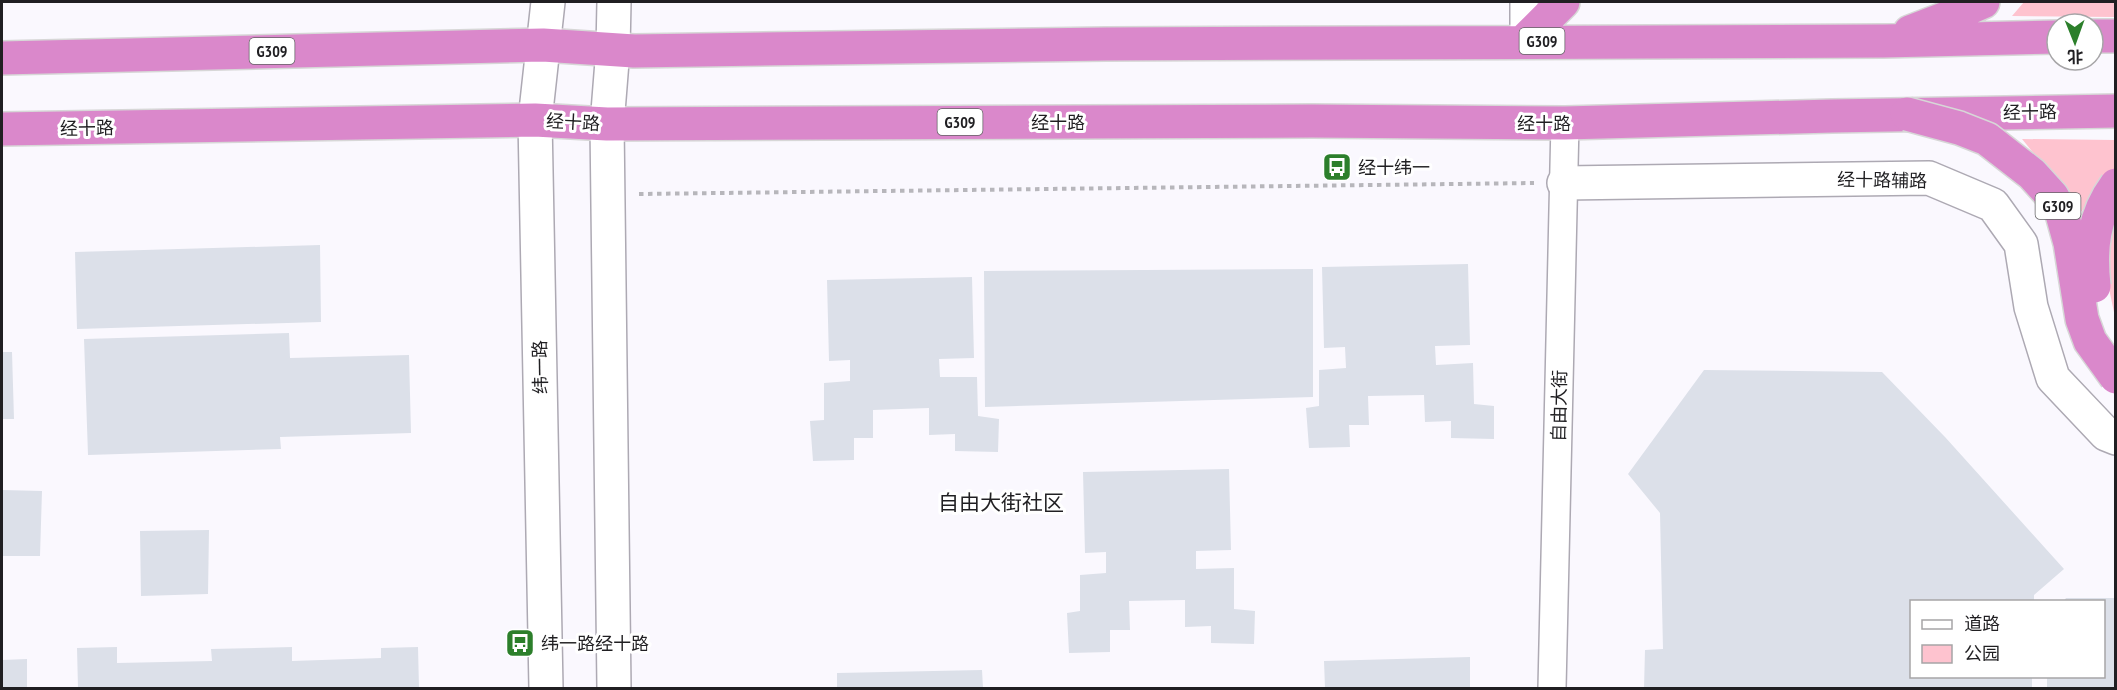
<svg xmlns="http://www.w3.org/2000/svg" width="2117" height="690" viewBox="0 0 2117 690" font-family="'PT Sans Narrow','Noto Sans SC',sans-serif">
  <style>
    .green { fill: #fec3cf }
    .building { fill: #dce0e9 }
    .lines { fill: none; stroke-linecap: round; stroke-linejoin: round }
    .street-casing { stroke: #ada9b3; stroke-width: 30 }
    .secondary-casing { stroke: #ada9b3; stroke-width: 36 }
    .highway-casing { stroke: #d7d7d7; stroke-width: 36 }
    .path { stroke: #b7b6bb; stroke-width: 4; stroke-dasharray: 4.5 4.5; stroke-linecap: butt }
    .street { stroke: #fff; stroke-width: 27 }
    .secondary { stroke: #fff; stroke-width: 33 }
    .highway { stroke: #da88cb; stroke-width: 33 }
    .highway-bridge-casing { stroke: #d7d7d7; stroke-width: 36; stroke-linecap: butt }
    .highway-bridge { stroke: #da88cb; stroke-width: 33 }
    .labels { text-anchor: middle; dominant-baseline: central; stroke-width: 6; stroke-linejoin: round; paint-order: stroke }
    .shield { fill: #fff; stroke: #636264; stroke-width: 1.5 }
    .shield-label { font-size: 16px; font-weight: bold; fill: #201f22 }
    .street-label { font-size: 18px; fill: #201f22; stroke: #fff }
    .poi-label { font-size: 18px; fill: #201f22; stroke: #fff; text-anchor: start }
    .quarter-label { font-size: 21px; fill: #201f22; stroke: #fff }
  </style>
  <rect width="100%" height="100%" fill="#faf8fe"/>
  <!-- green -->
  <path class="green" d="M 2024,2 L 2115,2 L 2115,17 L 2012,16 Z
    M 2022,139 L 2115,140 L 2115,170 L 2081,212 Z
    M 2115,223 L 2115,317 L 2104,265 Z"/>
  <!-- building -->
  <path class="building" d="M 320,245 L 321,322 L 77,329 L 75,252 Z
    M 1468,264 L 1470,345 L 1435,346 L 1436,365 L 1473,363 L 1474,404 L 1494,406 L 1494,439 L 1451,438 L 1451,421 L 1425,422 L 1424,395 L 1368,396 L 1369,425 L 1349,425 L 1350,447 L 1309,448 L 1306,408 L 1319,406 L 1319,370 L 1346,368 L 1345,347 L 1324,348 L 1322,267 Z
    M 1313,269 L 1313,397 L 985,407 L 984,271 Z
    M 972,277 L 974,358 L 939,359 L 940,377 L 977,377 L 978,416 L 999,419 L 998,452 L 955,451 L 955,434 L 929,435 L 929,408 L 873,410 L 873,438 L 854,438 L 854,460 L 813,461 L 810,421 L 824,420 L 824,383 L 850,381 L 850,360 L 829,361 L 827,280 Z
    M 289,333 L 290,358 L 409,355 L 411,433 L 280,437 L 281,449 L 88,455 L 84,339 Z
    M 2,352 L 12,352 L 14,419 L 2,419 Z
    M 1704,370 L 1882,372 L 1945,437 L 2064,569 L 2034,595 L 2034,602 L 1912,602 L 1912,676 L 2032,676 L 2032,688 L 1644,688 L 1645,650 L 1663,649 L 1660,513 L 1628,474 Z
    M 1229,469 L 1231,550 L 1196,551 L 1196,569 L 1234,568 L 1234,609 L 1255,611 L 1254,644 L 1211,643 L 1211,626 L 1185,627 L 1185,600 L 1129,601 L 1130,630 L 1110,630 L 1110,652 L 1069,653 L 1067,613 L 1080,611 L 1080,575 L 1106,573 L 1106,552 L 1085,553 L 1083,472 Z
    M 2,490 L 42,491 L 40,556 L 2,556 Z
    M 209,530 L 208,594 L 141,596 L 140,531 Z
    M 2066,598 L 2116,598 L 2116,688 L 2047,688 L 2047,676 L 2104,676 L 2104,602 L 2063,602 Z
    M 117,647 L 117,663 L 212,661 L 211,649 L 292,647 L 292,661 L 381,658 L 381,648 L 418,647 L 419,688 L 78,688 L 77,648 Z
    M 1470,657 L 1470,688 L 1325,688 L 1324,661 Z
    M 27,659 L 27,688 L 2,688 L 2,660 Z
    M 982,670 L 983,688 L 837,688 L 837,673 Z"/>
  <g class="lines">
    <!-- street casing -->
    <g class="street-casing">
      <path id="street" d="M 1524,2 L 1524,41
        M 1552,688 L 1565,123"/>
    </g>
    <!-- secondary casing -->
    <g class="secondary-casing">
      <path id="secondary" d="M 614,2 L 613,49 L 607,124 L 614,688
        M 1564,183 L 1929,178 L 1993,205 L 2021,244 L 2031,307 L 2053,378 L 2106,434 L 2116,438
        M 546,688 L 535,120 L 548,2"/>
    </g>
    <!-- highway casing -->
    <g class="highway-casing">
      <path id="highway" d="M 1910,32 L 1949,17 L 1983,2
        M 2093,36 L 2116,36
        M 1524,41 L 1563,2
        M 2,58 L 543,45 L 634,51 L 1106,44 L 1884,41 L 2057,37
        M 2,129 L 535,120 L 607,124 L 1312,121 L 1565,123 L 1832,116 L 2116,111"/>
    </g>
    <!-- path -->
    <path class="path" d="M 639,194 L 1534,183"/>
    <!-- street -->
    <use href="#street" class="street"/>
    <!-- secondary -->
    <use href="#secondary" class="secondary"/>
    <!-- highway -->
    <use href="#highway" class="highway"/>
    <!-- highway-bridge casing -->
    <g class="highway-bridge-casing">
      <path id="highway-bridge" d="M 1907,114 L 1959,128 L 1987,139 L 2032,174 L 2052,196 L 2062,214 L 2070,243 L 2082,319 L 2090,341 L 2116,377
        M 2094,286 C 2090,248 2093,216 2116,185"/>
    </g>
    <!-- highway-bridge -->
    <use href="#highway-bridge" class="highway-bridge"/>
  </g>
  <!-- icons -->
  <defs>
    <g id="bus-square" transform="scale(1.5)"><rect x="-9" y="-9" width="18" height="18" rx="4" fill="#2c7f2b" stroke="#fff"/><path d="M-5-6H5V4H4V6H2V4H-2V6H-4V4H-5ZM-3.5-4V0h7V-4ZM-3.5 1.2v1.5H-2V1.2ZM2 1.2v1.5H3.5V1.2Z" fill="#fff"/></g>
  </defs>
  <g fill-rule="evenodd">
    <use href="#bus-square" x="1337" y="167"/>
    <use href="#bus-square" x="520" y="643"/>
  </g>
  <g class="labels">
    <!-- shield labels -->
    <g class="shield">
      <rect x="1519.5" y="28" width="45" height="26" rx="4.5"/>
      <rect x="249.5" y="38" width="45" height="26" rx="4.5"/>
      <rect x="937.5" y="109" width="45" height="26" rx="4.5"/>
      <rect x="2035.5" y="193" width="45" height="26" rx="4.5"/>
    </g>
    <g class="shield-label">
      <text x="1542" y="41">G309</text>
      <text x="272" y="51">G309</text>
      <text x="960" y="122">G309</text>
      <text x="2058" y="206">G309</text>
    </g>
    <!-- street labels -->
    <g class="street-label">
      <text transform="translate(2030 112) rotate(-1)">经十路</text>
      <text transform="translate(573 122) rotate(3)">经十路</text>
      <text x="1058" y="122">经十路</text>
      <text x="1544" y="123">经十路</text>
      <text transform="translate(87 128) rotate(-1)">经十路</text>
      <text transform="translate(1882 180) rotate(1)">经十路辅路</text>
      <text transform="translate(540 367) rotate(-91)">纬一路</text>
      <text transform="translate(1559 406) rotate(-89)">自由大街</text>
    </g>
    <!-- poi labels -->
    <g class="poi-label">
      <text x="1358" y="167">经十纬一</text>
      <text x="541" y="643">纬一路经十路</text>
    </g>
    <!-- quarter labels -->
    <g class="quarter-label">
      <text x="1001" y="502">自由大街社区</text>
    </g>
  </g>
  <!-- border -->
  <rect width="2117" height="690" fill="none" stroke="#201f22" stroke-width="6"/>
  <!-- legend -->
  <rect x="1910" y="600" width="195" height="78" fill="#ffffff" stroke="#a6a5a7" stroke-width="1.5"/>
  <rect x="1922" y="620" width="30" height="9" fill="#ffffff" stroke="#a6a5a7" stroke-width="1.5"/>
  <text x="1964" y="630" font-size="18" fill="#201f22">道路</text>
  <rect x="1922" y="645" width="30" height="18" fill="#fec3cf" stroke="#a6a5a7" stroke-width="1.5"/>
  <text x="1964" y="660" font-size="18" fill="#201f22">公园</text>
  <!-- north arrow -->
  <g transform="translate(2075 42) rotate(179)"><circle r="28" fill="#ffffff" stroke="#a6a5a7" stroke-width="1.5"/>
  <path d="M0-4.5L10 22L0 15L-10 22Z" fill="#2c7f2b"/>
  <text y="-9" font-size="16" font-weight="bold" text-anchor="middle" fill="#201f22">北</text>
  </g>
</svg>
